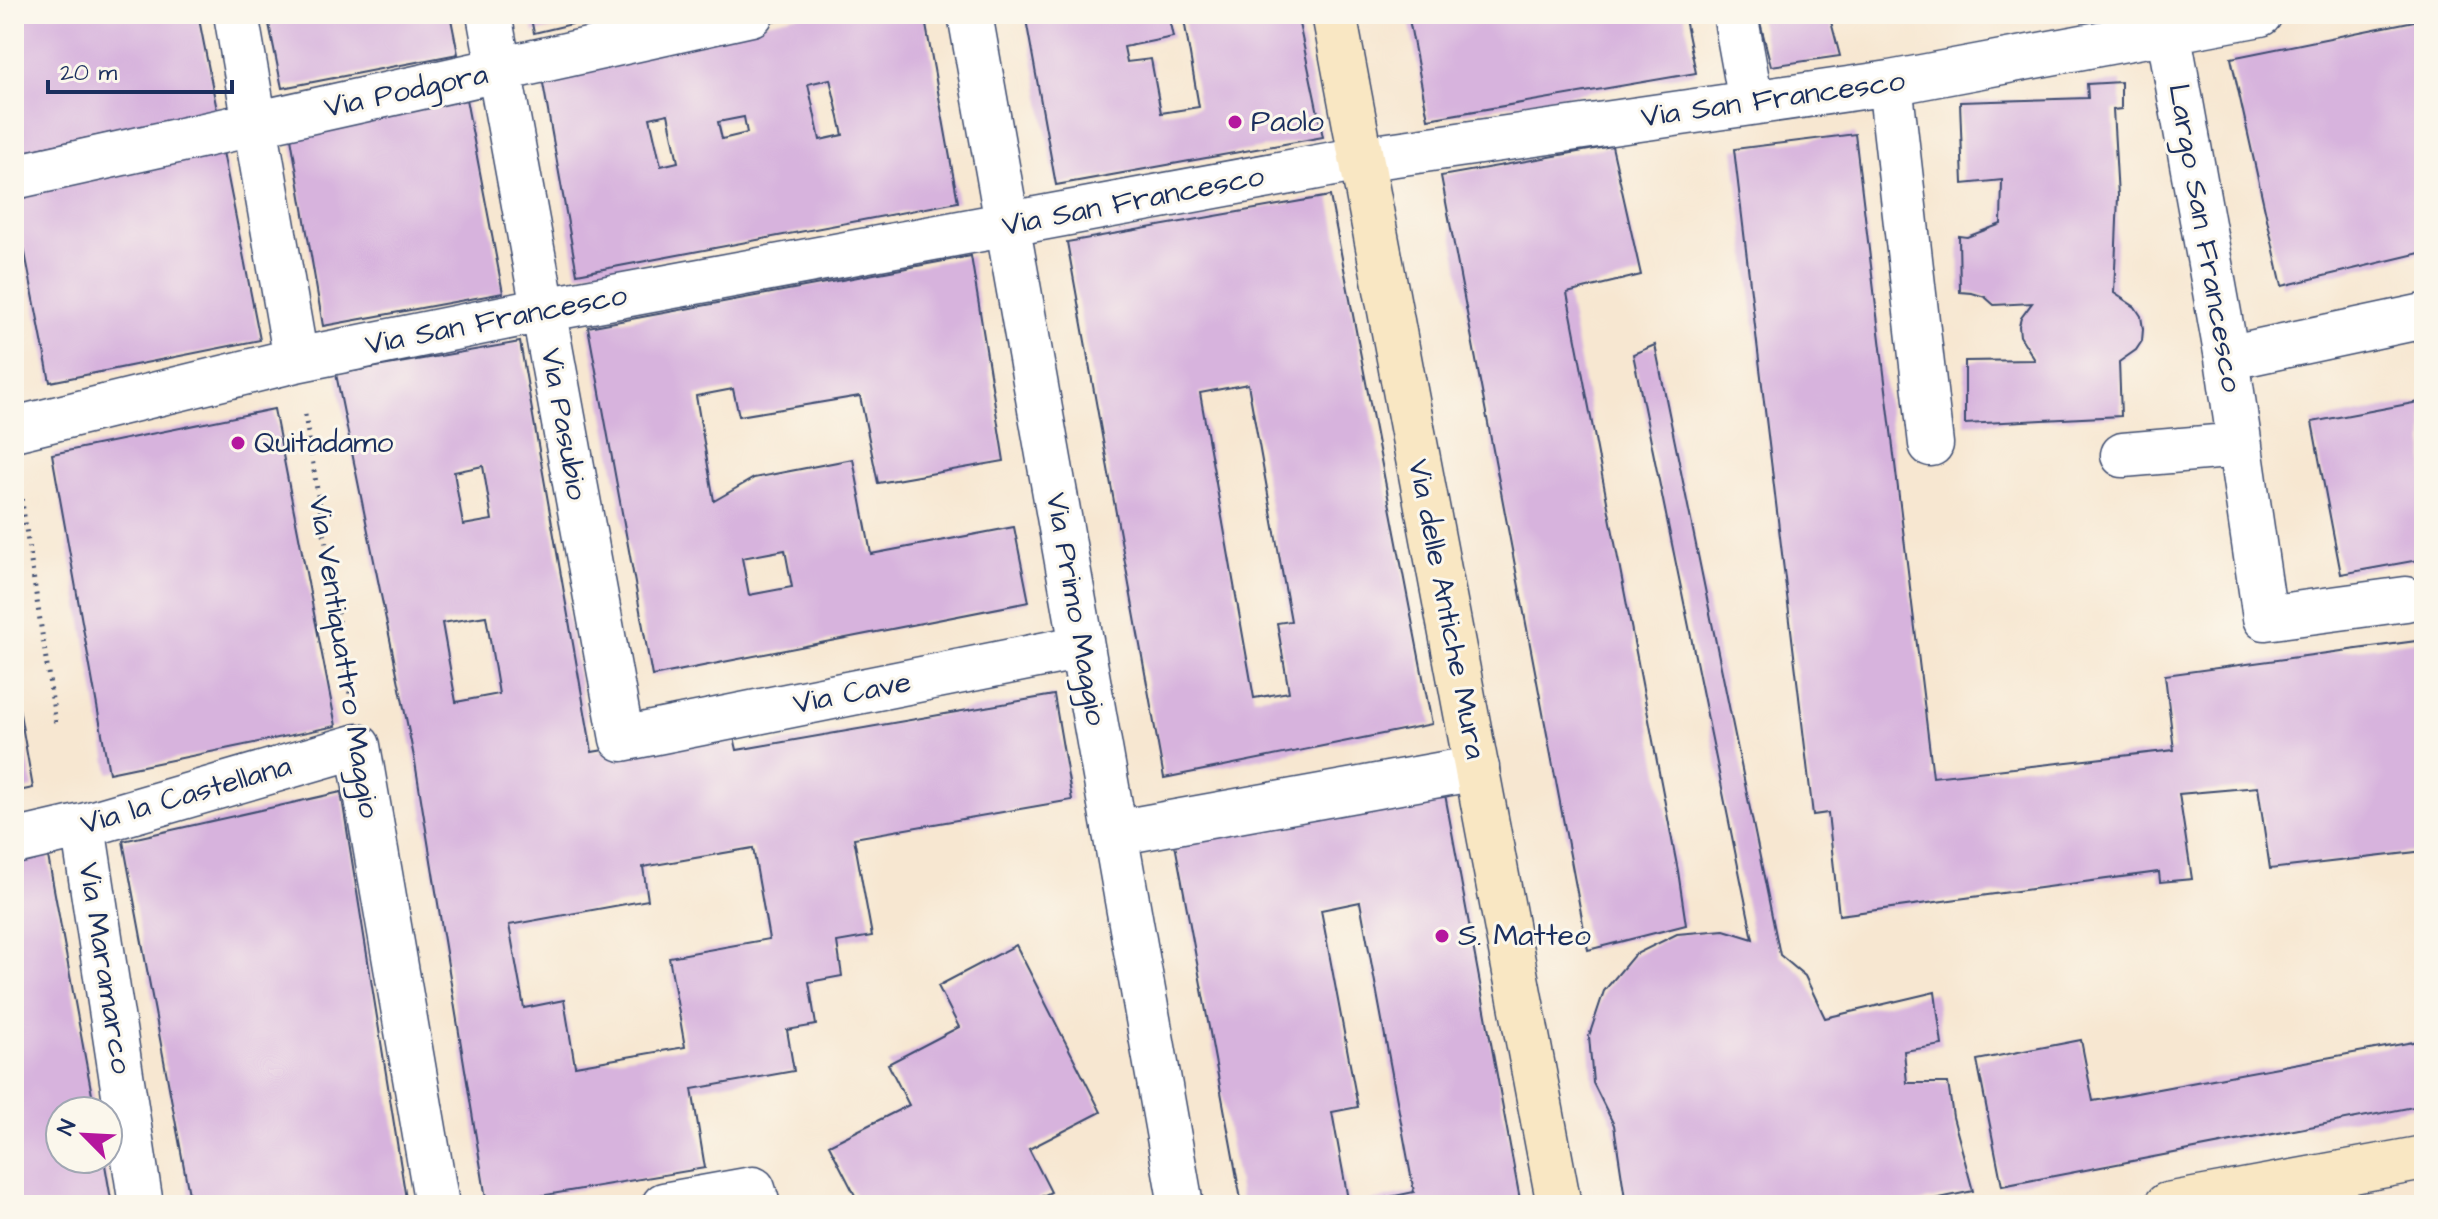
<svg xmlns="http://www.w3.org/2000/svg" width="2438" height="1219" viewBox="0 0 2438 1219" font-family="'Architects Daughter',sans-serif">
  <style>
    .building { fill: #d7b3dd; fill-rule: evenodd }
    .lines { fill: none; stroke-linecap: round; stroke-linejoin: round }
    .minor-casing { stroke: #3c4b6f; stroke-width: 47 }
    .secondary-casing { stroke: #3c4b6f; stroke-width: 47 }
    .path { stroke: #3c4b6f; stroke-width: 5; stroke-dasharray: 2 6; stroke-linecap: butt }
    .minor { stroke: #fff; stroke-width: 44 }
    .secondary { stroke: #f9e7c3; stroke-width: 44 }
    .poi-dot { fill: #b5179e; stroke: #fbf7ec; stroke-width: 3 }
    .labels { text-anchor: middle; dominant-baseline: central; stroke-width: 6; stroke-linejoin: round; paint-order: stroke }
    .street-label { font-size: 30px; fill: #1b2f5e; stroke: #fbf7ec }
    .poi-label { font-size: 30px; fill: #1b2f5e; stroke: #fbf7ec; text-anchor: start }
  </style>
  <rect width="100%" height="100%" fill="#fbf7ec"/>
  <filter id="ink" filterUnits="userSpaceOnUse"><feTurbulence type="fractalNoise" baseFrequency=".0125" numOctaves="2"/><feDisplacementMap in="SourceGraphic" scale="16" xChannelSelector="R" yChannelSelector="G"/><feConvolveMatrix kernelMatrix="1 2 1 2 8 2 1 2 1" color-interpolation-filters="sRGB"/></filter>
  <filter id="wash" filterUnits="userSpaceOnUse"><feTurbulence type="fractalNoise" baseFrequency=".006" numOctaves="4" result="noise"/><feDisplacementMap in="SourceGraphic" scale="32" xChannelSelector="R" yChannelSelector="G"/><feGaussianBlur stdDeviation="1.8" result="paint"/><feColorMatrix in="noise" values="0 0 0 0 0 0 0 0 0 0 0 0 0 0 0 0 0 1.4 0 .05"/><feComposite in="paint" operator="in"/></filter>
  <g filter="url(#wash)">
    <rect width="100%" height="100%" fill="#f7e7d1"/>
    <g id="blocks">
      <!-- building -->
      <path class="building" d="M 14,14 L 198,14 L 217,110 L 14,154 Z
        M 267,14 L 450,14 L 458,54 L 282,88 Z
        M 530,14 L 609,14 L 610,15 L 534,33 Z
        M 804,14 L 924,14 L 958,202 L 577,274 L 541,72 ZM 830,79 L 843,135 L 820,140 L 808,84 ZM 668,114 L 678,162 L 661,166 L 650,118 ZM 744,117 L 747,133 L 722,139 L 718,122 Z
        M 1025,14 L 1168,14 L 1173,37 L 1124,47 L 1127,62 L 1151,59 L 1161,113 L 1199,107 L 1183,14 L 1297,14 L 1323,137 L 1056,185 Z
        M 1408,14 L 1684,14 L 1696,73 L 1428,119 Z
        M 1758,14 L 1829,14 L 1840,56 L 1771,66 Z
        M 2424,19 L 2424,252 L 2282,286 L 2231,58 Z
        M 2121,82 L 2121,109 L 2113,110 L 2118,196 L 2114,293 L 2135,307 L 2141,316 L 2143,329 L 2142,341 L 2136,350 L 2119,362 L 2121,416 L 1965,424 L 1965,361 L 2035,360 L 2020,336 L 2019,326 L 2021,318 L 2032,303 L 1994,305 L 1985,297 L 1972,293 L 1960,292 L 1959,236 L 1967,237 L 2001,224 L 2002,180 L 1963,184 L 1960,102 L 2088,98 L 2087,84 Z
        M 466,99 L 503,293 L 323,326 L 290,132 Z
        M 1855,134 L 1933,777 L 2174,750 L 2165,675 L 2424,640 L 2424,851 L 2270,869 L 2258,787 L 2179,794 L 2192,879 L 2160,882 L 2159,872 L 1839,915 L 1828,813 L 1813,815 L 1734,149 Z
        M 1612,146 L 1641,275 L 1567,293 L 1678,871 L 1686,925 L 1588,950 L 1441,176 Z
        M 223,152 L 260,340 L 50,382 L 14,196 Z
        M 1330,196 L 1432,724 L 1164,778 L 1067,242 ZM 1248,384 L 1291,621 L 1277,623 L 1289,692 L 1254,698 L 1200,393 Z
        M 971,256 L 1004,461 L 878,483 L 860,396 L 739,416 L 733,389 L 696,396 L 714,501 L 754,478 L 853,459 L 871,554 L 1014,527 L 1029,602 L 652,676 L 588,327 ZM 785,550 L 792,587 L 749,595 L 742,558 Z
        M 520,342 L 592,752 L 732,728 L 737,750 L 1054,695 L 1072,800 L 854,838 L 872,936 L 837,942 L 842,976 L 809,982 L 816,1025 L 787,1030 L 794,1071 L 692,1089 L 705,1168 L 487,1205 L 415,762 L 336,374 ZM 483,466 L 492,520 L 463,525 L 454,472 ZM 486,616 L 499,694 L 456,702 L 442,623 ZM 753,848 L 769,939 L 669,957 L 685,1047 L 575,1066 L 564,1000 L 524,1008 L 509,925 L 648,900 L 643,867 Z
        M 1655,345 L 1780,955 L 1805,976 L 1825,1018 L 1935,992 L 1942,1045 L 1904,1051 L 1907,1083 L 1948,1083 L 1953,1117 L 1973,1191 L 1906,1205 L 1626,1205 L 1614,1125 L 1593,1083 L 1589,1036 L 1604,991 L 1634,955 L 1677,934 L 1724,930 L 1753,939 L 1633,354 Z
        M 2424,401 L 2424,559 L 2341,574 L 2312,422 Z
        M 274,409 L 336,726 L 109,773 L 52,454 Z
        M 16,691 L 33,788 L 14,792 L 14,692 Z
        M 1444,789 L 1521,1205 L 1352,1205 L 1414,1192 L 1360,902 L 1321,910 L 1358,1107 L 1332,1112 L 1349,1205 L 1242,1205 L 1174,839 Z
        M 341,792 L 407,1205 L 191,1205 L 123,841 Z
        M 47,851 L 95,1111 L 60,1111 L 60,1159 L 104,1159 L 112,1205 L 14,1205 L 14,858 Z
        M 1016,945 L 1101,1112 L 1029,1149 L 1051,1192 L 1025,1205 L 860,1205 L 829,1145 L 909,1105 L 888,1064 L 959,1027 L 938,986 Z
        M 2081,1040 L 2093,1101 L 2424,1040 L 2424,1105 L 2002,1186 L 1977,1060 Z"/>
    </g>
  </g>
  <g filter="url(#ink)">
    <use href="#blocks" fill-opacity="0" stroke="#3c4b6f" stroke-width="2"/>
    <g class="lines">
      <!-- minor casing -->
      <g class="minor-casing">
        <path id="minor" d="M 236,14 L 296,360
          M 489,14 L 622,739 L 1082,647
          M 970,14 L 1181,1205
          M 1735,14 L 1751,102
          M 2168,30 L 2227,358 L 2265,618 L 2406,599
          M 1890,83 L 1931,444
          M 14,177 L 751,14
          M 2227,358 L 2424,316
          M 14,429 L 296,360 L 543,310 L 1361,159 L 1890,83 L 2260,14
          M 2123,455 L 2240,445
          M 83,826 L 141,1205
          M 1115,833 L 1477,768
          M 14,842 L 83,826 L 358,746 L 437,1205
          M 664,1205 L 753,1189 L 758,1205"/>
      </g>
      <!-- secondary casing -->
      <g class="secondary-casing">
        <path id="secondary" d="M 1334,14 L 1559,1205
          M 2167,1205 L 2424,1158"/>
      </g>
      <!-- path -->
      <path class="path" d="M 305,415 L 350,694
        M 19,483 L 56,725"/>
      <!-- minor -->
      <use href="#minor" class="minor"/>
      <!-- secondary -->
      <use href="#secondary" class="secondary"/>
    </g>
  </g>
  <!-- markers -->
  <g class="poi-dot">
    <circle cx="1235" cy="122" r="8"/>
    <circle cx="238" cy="443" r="8"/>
    <circle cx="1442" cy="936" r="8"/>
  </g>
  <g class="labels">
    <!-- street labels -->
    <g class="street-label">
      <text transform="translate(406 91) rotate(-12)">Via Podgora</text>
      <text transform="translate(1773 99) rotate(-8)">Via San Francesco</text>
      <text transform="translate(1133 201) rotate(-11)">Via San Francesco</text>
      <text transform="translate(2205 238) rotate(80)">Largo San Francesco</text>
      <text transform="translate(496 320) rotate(-11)">Via San Francesco</text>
      <text transform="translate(564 424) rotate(80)">Via Pasubio</text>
      <text transform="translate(1076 609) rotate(80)">Via Primo Maggio</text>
      <text transform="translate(1447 609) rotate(79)">Via delle Antiche Mura</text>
      <text transform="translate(344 657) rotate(81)">Via Ventiquattro Maggio</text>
      <text transform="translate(852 693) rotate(-11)">Via Cave</text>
      <text transform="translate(186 795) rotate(-16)">Via la Castellana</text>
      <text transform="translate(105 968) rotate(81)">Via Maramarco</text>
    </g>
    <!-- poi labels -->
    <g class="poi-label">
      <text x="1251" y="122">Paolo</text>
      <text x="254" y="443">Quitadamo</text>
      <text x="1458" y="936">S. Matteo</text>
    </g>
  </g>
  <!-- margin -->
  <rect width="2438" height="1219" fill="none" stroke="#fbf7ec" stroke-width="48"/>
  <!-- north arrow -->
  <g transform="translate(84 1135) rotate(294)"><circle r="38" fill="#fbf7ec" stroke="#a1a7b3" stroke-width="2"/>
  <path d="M0-6L14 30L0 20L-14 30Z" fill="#b5179e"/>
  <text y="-12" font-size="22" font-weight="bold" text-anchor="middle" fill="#1b2f5e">N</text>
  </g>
  <!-- scale -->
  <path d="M48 80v12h184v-12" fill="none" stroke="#1b2f5e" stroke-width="4"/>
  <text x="60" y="80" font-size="24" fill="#1b2f5e" stroke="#fbf7ec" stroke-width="6" paint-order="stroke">20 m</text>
</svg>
